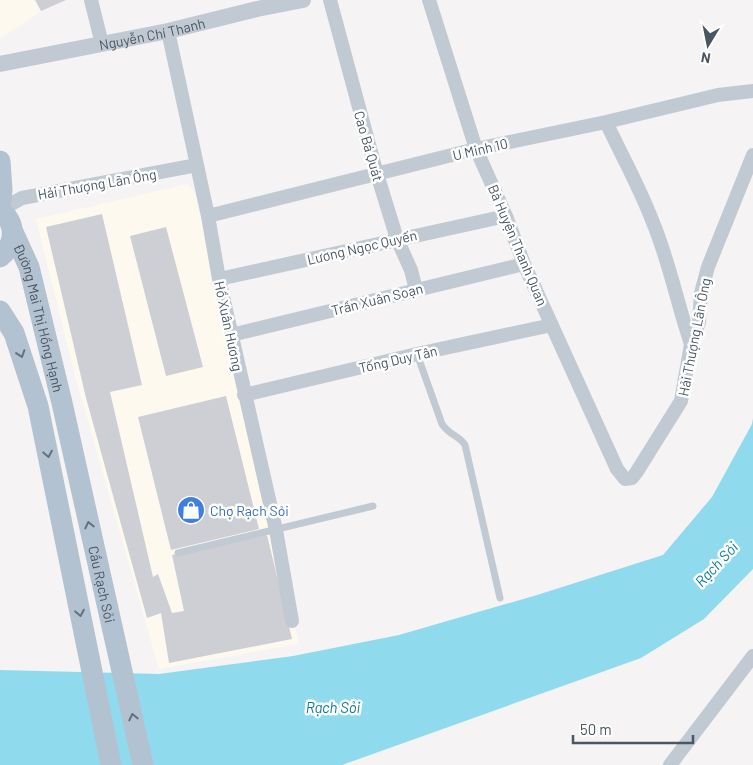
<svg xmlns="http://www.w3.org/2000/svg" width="753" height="765" viewBox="0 0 753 765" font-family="Barlow,sans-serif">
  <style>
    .commercial { fill: #fdf9ef }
    .water { fill: #90daee }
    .building { fill: #cdcfd5 }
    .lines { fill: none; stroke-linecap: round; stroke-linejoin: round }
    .service { stroke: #c1cad2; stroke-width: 7 }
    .minor { stroke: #c1cad2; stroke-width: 14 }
    .tertiary { stroke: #c1cad2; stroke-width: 16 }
    .primary { stroke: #b3c2d1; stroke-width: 21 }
    .oneway { stroke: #64717d }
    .labels { text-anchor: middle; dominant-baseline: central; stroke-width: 5; stroke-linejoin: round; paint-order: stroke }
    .street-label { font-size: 14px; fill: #4a5661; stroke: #fff }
    .shop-label { font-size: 14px; fill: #366cbe; stroke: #fff; text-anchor: start }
    .water-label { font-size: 15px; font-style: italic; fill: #0c7c9b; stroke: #fff }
  </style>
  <rect width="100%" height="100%" fill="#f5f3f3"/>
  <!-- commercial -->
  <path class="commercial" d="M 0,0 L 57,0 L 0,39 Z
    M 188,184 L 195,193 L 299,644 L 159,669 L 75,376 L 36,219 Z"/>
  <!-- water -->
  <path class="water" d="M 753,418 L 753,569 L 704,619 L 641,658 L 342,765 L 0,765 L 0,670 L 159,674 L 293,656 L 399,635 L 537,595 L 663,555 L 712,497 L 752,424 Z"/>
  <!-- building -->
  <path class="building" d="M 35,0 L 66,0 L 41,11 Z
    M 102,214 L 142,385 L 110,392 L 153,577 L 158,574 L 172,613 L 184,611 L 172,555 L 267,535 L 292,639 L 169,663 L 161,613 L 147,618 L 86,398 L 46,227 Z
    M 166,227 L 203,367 L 166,376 L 130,236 Z
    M 226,396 L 259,529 L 171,550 L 138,417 Z"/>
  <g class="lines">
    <!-- service -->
    <path class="service" d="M 417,354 L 442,424 C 451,437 458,434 465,445 L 500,598
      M 178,553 L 373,506"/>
    <!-- minor -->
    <path class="minor" d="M 91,0 L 102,44
      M 330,0 L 377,174 L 397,239 L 411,270 L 416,290
      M 429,0 L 476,149 L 506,216 L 524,264 L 617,469 L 625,479 L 632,478 L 636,473 L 681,401 L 691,344 L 699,322 L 701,293 L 708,267 L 753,155
      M 168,31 L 208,216 L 219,279 L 276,530 L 292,621
      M 606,122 C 621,154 639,186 652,220 C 669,260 677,303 691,344
      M 0,210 L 22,198 L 197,165
      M 208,216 L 476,149 L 606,122 L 718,95 L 753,91
      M 219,279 L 506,216
      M 231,335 L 524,264
      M 244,395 L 417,354 L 552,325
      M 670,765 L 753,656"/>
    <!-- tertiary -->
    <path class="tertiary" id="s1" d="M 0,64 L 168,31 L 257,9 L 303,0"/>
    <!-- primary -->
    <g class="primary">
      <path d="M 0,161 L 2,190 L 0,210"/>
      <path d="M 0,210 C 16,223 17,243 0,257"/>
      <path id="s2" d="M 13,232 L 29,267 L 62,403 L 143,765"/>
      <path d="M 0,311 L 14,333 L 38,406 L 111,765"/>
    </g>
  </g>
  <!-- one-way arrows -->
  <defs><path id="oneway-chevron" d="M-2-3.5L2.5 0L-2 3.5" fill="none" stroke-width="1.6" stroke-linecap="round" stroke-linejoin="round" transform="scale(1.25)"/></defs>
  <g class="oneway">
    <use href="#oneway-chevron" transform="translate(21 354) rotate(71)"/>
    <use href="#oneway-chevron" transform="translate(48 454) rotate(79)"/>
    <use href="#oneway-chevron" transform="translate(89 525) rotate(-103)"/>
    <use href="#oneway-chevron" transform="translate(80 613) rotate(79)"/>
    <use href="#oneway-chevron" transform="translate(133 717) rotate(-103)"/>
  </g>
  <!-- icons -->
  <defs>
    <g id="shop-disc" transform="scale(1.4375)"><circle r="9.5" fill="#3f7fe0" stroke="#fff"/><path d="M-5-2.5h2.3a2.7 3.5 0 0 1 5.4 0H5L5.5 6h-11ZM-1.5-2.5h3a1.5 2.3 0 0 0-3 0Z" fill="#fff"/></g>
  </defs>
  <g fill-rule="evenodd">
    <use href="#shop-disc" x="191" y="510"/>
  </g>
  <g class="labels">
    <!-- street labels -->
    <g class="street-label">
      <text stroke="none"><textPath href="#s1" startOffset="155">Nguyễn Chí Thanh</textPath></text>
      <text transform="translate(369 146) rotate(74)">Cao Bá Quát</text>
      <text transform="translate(480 149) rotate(-13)">U Minh 10</text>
      <text transform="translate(97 184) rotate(-10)">Hải Thượng Lãn Ông</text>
      <text transform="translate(518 245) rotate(67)">Bà Huyện Thanh Quan</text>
      <text transform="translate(362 247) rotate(-13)">Lương Ngọc Quyến</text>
      <text transform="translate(377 299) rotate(-14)">Trần Xuân Soạn</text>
      <text stroke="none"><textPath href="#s2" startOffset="90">Đường Mai Thị Hồng Hạnh</textPath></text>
      <text transform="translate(229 326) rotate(78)">Hồ Xuân Hương</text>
      <text transform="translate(694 337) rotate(-79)">Hải Thượng Lãn Ông</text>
      <text transform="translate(398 359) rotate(-13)">Tống Duy Tân</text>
      <text stroke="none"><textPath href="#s2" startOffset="364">Cầu Rạch Sỏi</textPath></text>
    </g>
    <!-- shop labels -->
    <g class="shop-label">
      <text x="210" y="510">Chợ Rạch Sỏi</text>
    </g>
    <!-- water labels -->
    <g class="water-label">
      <text transform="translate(716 564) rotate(-47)">Rạch Sỏi</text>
      <text x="333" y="707">Rạch Sỏi</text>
    </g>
  </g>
  <!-- north arrow -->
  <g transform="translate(708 45) rotate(190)" stroke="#ffffff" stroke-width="4" paint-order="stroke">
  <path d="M0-4L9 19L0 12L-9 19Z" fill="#4a5661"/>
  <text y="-8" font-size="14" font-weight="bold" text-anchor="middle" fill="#4a5661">N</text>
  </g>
  <!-- scale -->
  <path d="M573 735v8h120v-8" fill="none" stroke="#4a5661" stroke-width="2.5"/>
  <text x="580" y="735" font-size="15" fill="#4a5661" stroke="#ffffff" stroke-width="4" paint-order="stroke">50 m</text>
</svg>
